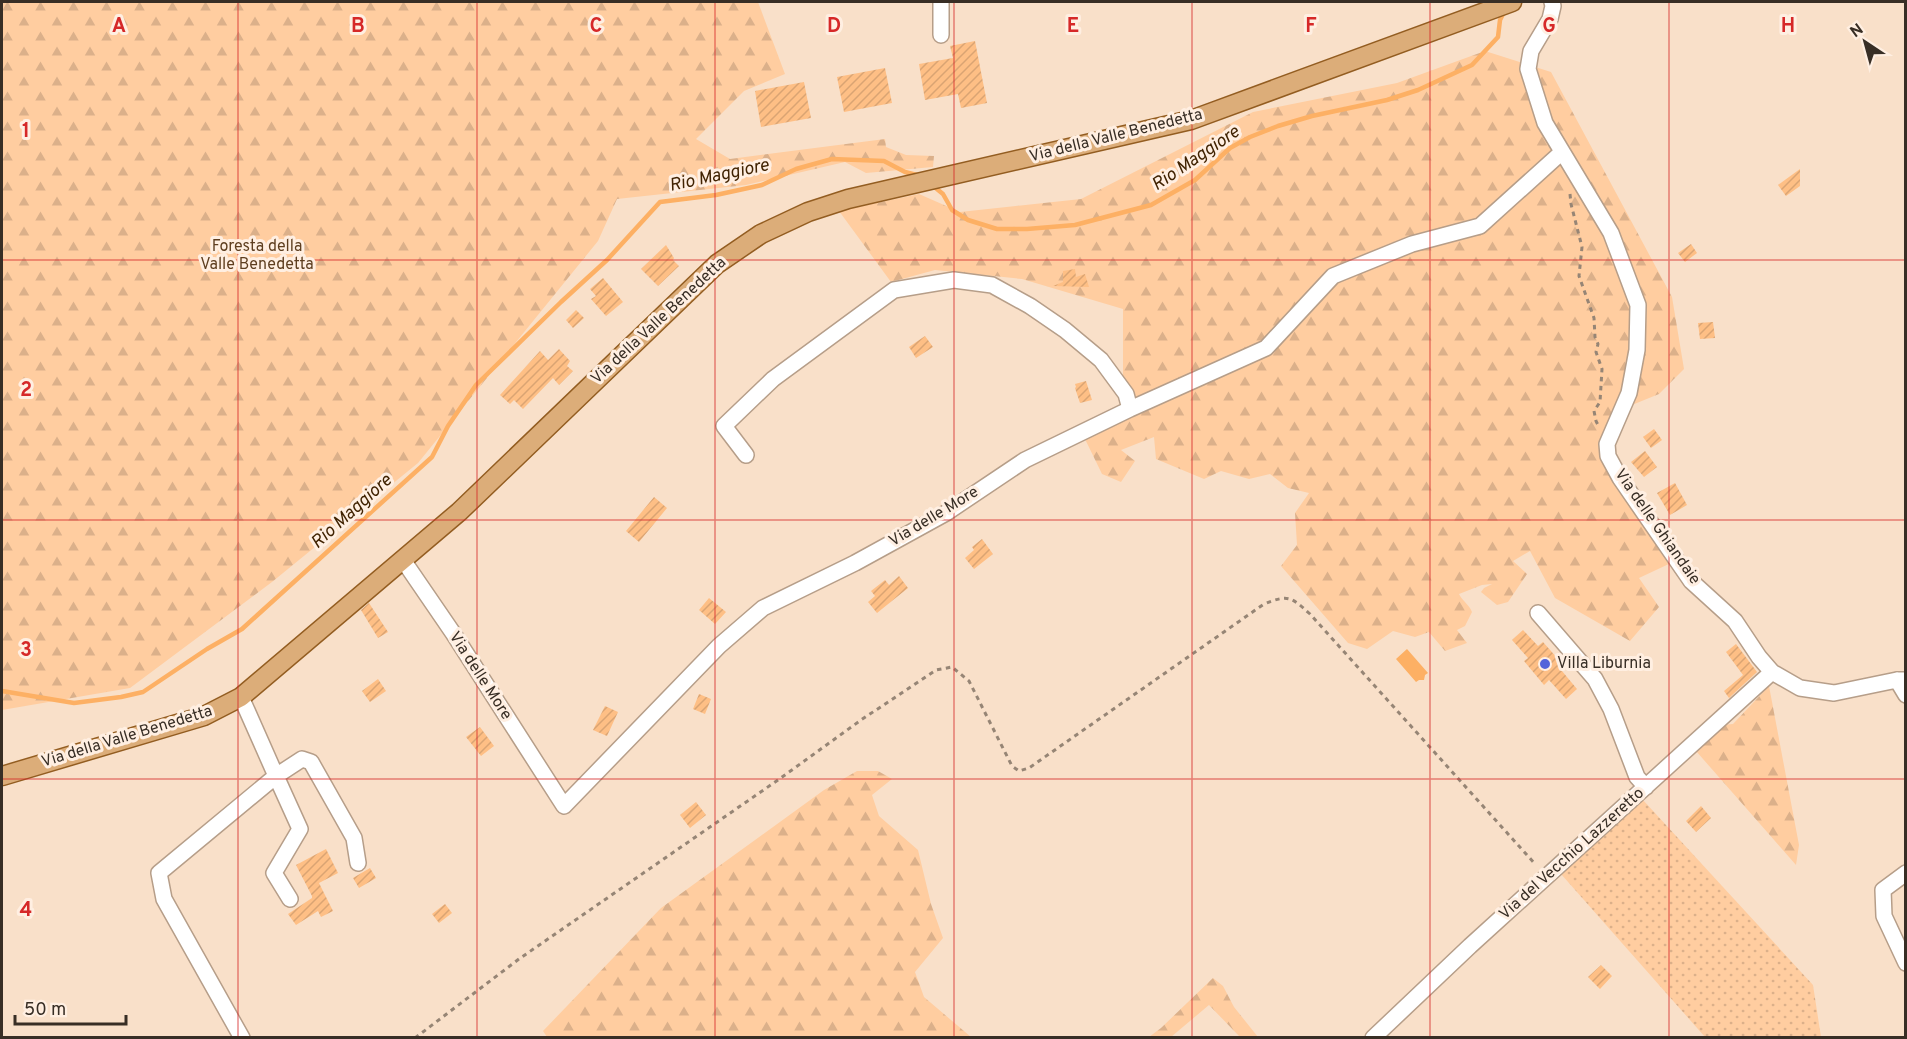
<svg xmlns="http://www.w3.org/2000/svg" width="1907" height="1039" viewBox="0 0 1907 1039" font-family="Overpass,sans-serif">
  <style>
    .grass { fill: url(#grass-dots) }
    .forest { fill: url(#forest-firs) }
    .water { fill: #fdb064 }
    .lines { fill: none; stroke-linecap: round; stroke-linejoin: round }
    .stream { stroke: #fdb064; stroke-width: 4.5 }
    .building { fill: url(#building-hatch) }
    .minor-casing { stroke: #b69e89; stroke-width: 18 }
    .major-casing { stroke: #935d21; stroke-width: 21 }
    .path { stroke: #968575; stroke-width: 3; stroke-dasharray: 4.5 4.5; stroke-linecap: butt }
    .minor { stroke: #fff; stroke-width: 15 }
    .major { stroke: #dcad79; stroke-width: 18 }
    .grid { fill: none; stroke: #d62828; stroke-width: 1.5; stroke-opacity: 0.55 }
    .poi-dot { fill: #5464da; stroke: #ffefe2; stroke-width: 2 }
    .labels { text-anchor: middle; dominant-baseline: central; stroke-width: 6; stroke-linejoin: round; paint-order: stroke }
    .street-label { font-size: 16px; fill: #382e25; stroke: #ffefe2 }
    .park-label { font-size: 16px; fill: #5e3e1f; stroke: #ffefe2 }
    .poi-label { font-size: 16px; fill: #382e25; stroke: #ffefe2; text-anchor: start }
    .water-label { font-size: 18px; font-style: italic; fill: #412302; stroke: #ffefe2 }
    .grid-label { font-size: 20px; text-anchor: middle; font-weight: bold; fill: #d62828; stroke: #ffefe2; stroke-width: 6; stroke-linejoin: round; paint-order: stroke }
  </style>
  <defs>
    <pattern id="grass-dots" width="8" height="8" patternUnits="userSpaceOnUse" patternTransform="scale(1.5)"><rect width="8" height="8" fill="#ffcda0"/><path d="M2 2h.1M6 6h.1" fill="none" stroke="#dbb08a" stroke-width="1.8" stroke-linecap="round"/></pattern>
    <pattern id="forest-firs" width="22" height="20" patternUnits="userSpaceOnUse" patternTransform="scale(1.5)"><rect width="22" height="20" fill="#ffcda0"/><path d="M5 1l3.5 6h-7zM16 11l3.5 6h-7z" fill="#dbb08a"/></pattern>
    <pattern id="building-hatch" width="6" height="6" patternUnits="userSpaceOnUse" patternTransform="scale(1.5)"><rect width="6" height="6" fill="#febf85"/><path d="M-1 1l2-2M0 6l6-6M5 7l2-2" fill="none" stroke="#daa473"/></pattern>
  </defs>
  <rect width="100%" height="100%" fill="#f9e0c9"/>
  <!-- grass -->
  <path class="grass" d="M 1643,800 L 1813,985 L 1821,1037 L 1705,1037 L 1561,874 Z"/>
  <!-- forest -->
  <path class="forest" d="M 2,2 L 758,2 L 785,74 L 744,91 L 696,139 L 730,159 L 885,139 L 886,147 L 906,155 L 934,156 L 933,167 L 866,173 L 845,162 L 746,185 L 617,199 L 598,241 L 418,463 L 272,582 L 130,688 L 2,710 Z
    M 1485,51 L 1551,72 L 1672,297 L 1684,369 L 1659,394 L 1627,407 L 1604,430 L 1607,459 L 1671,563 L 1639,578 L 1659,607 L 1630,641 L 1555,598 L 1530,551 L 1513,561 L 1527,574 L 1508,602 L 1497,605 L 1481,592 L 1484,588 L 1492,584 L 1482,585 L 1459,594 C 1463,602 1469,604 1472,612 L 1465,626 L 1457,630 L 1467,643 L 1445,651 L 1429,632 L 1415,637 L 1393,631 L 1367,649 L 1348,643 L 1281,566 L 1297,545 L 1295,513 L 1309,493 L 1288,488 L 1270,474 L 1249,479 L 1221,471 L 1204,479 L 1156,459 L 1154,437 L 1121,450 L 1135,461 L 1121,482 L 1102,474 L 1084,437 L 1123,412 L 1123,309 L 1022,279 L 935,270 L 891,282 L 839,211 L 919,194 L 960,212 L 1081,199 L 1253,112 L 1397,83 Z
    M 1769,686 L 1799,845 L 1796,865 L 1696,751 L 1721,725 L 1733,724 Z
    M 857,771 L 878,771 L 892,779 L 872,795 L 879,816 L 918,850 L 931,904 L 943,938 L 915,972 L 924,997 L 971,1037 L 547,1037 L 543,1031 L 661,908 L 824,790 Z
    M 1213,978 L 1223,986 L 1234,1007 L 1258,1037 L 1240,1037 L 1209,1005 L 1171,1037 L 1149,1037 L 1161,1028 Z"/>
  <!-- water -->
  <path class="water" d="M 1407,649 L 1428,673 L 1425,675 L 1424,680 L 1419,680 L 1416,682 L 1396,659 Z"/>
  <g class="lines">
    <!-- stream -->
    <path class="stream" d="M 932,185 L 943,194 L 952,210 L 968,220 L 997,229 L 1027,229 L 1075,225 L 1151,205 L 1195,180 L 1230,148 L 1250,137 L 1278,126 L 1312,116 L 1387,100 L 1418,90 L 1472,65 L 1498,37 L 1500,20 L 1504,12
      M 2,691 L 74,703 L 121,697 L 143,692 L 207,649 L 242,629 L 432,457 L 448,426 L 476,385 L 561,302 L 607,260 L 660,202 L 716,195 L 762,185 L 796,169 L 832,159 L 884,161 L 905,172 L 921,176"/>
  </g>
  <!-- building -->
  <path class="building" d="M 975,41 L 987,103 L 961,108 L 958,94 L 925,100 L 919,64 L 953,58 L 950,46 Z
    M 885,68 L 892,103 L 844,112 L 837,77 Z
    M 804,82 L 811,118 L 761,127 L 755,91 Z
    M 1800,169 L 1800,186 L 1786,196 L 1778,185 Z
    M 1691,244 L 1697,253 L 1685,262 L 1678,253 Z
    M 666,245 L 674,258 L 673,260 L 679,266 L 658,286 L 641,269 Z
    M 1075,269 L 1076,277 L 1085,274 L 1089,287 L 1053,286 L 1063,282 L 1063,271 Z
    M 603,278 L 623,302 L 606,316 L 591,299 L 596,296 L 590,289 Z
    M 576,310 L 584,318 L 573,328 L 566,320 Z
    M 1713,322 L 1715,338 L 1700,339 L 1698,323 Z
    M 925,336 L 933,347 L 916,358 L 909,347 Z
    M 559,349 L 570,361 L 567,366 L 573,371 L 559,385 L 553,378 L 523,409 L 514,400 L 510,404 L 500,395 L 540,351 L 548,360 Z
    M 1086,381 L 1092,400 L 1080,403 L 1075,388 L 1076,387 L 1075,384 Z
    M 1654,429 L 1662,440 L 1651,448 L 1643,437 Z
    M 1645,451 L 1657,467 L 1644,477 L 1631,462 Z
    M 1675,483 L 1687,505 L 1670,515 L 1657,493 Z
    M 654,497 L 667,508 L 639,542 L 626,531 Z
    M 982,539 L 993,554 L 974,569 L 965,558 L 974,550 L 972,547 Z
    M 899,576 L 908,588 L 877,613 L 868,602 L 875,596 L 871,591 L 885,580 L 889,585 Z
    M 709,598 L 726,612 L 715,624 L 699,610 Z
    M 369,603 L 388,632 L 378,638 L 361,610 Z
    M 1523,630 L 1538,646 L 1543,642 L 1566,668 L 1562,671 L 1577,689 L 1566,699 L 1549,680 L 1544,685 L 1524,661 L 1528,658 L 1512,640 Z
    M 1736,644 L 1757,672 L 1729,698 L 1724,691 L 1743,675 L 1726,652 Z
    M 378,679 L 386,691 L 370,702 L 362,691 Z
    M 699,694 L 711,699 L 705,714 L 693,709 Z
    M 605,706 L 618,712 L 607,736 L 593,730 Z
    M 480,727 L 494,746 L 481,756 L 466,737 Z
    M 696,802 L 706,815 L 690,828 L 680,815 Z
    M 1701,806 L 1711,818 L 1696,832 L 1686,821 Z
    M 326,849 L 338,873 L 319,883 L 333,911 L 321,917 L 318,911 L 296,925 L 288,914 L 312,898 L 312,896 L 296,865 Z
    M 370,868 L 376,878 L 359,888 L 353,878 Z
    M 445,904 L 452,913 L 439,923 L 432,914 Z
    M 1601,965 L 1612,976 L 1600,989 L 1588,977 Z"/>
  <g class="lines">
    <!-- minor casing -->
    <g class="minor-casing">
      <path id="minor" d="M 941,2 L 941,35
        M 1552,2 L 1553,6 L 1550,19 L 1531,51 L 1528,69 L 1545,123 L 1611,233 L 1638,305 L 1637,350 L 1629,393 L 1607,444 L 1608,456 L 1620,478 L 1691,581 L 1735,621 L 1759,657 L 1772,672 L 1800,688 L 1834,693 L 1897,680 L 1906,680
        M 1130,409 L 1266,348 L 1333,276 L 1412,244 L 1480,226 L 1562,152
        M 403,560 L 453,633 L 564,806 L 719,646 L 763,608 L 855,563 L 946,513 L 1025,460 L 1130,409 L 1126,394 L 1101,360 L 1065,330 L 1030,306 L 992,285 L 954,280 L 894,290 L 773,379 L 724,426 L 746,455
        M 1538,613 L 1595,679 L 1611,709 L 1637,777 L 1646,787
        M 1897,680 L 1906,695
        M 241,697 L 276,776 L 159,873 L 164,899 L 242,1038
        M 1906,873 L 1883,890 L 1884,916 L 1906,963
        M 290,899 L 274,873 L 300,829 L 276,776 L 302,759 L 311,762 L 354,838 L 358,863
        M 1373,1038 L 1470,946 L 1772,672"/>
    </g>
    <!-- major casing -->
    <g class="major-casing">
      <path id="major" d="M 2,776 L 204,716 L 241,697 L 459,512 L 717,264 L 761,234 L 808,212 L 848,199 L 1191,120 L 1512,2"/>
    </g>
    <!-- path -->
    <path class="path" d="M 1570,194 L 1571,204 L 1582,247 L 1579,276 L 1594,318 L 1595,337 L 1598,344 L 1596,352 L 1602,369 L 1600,402 L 1594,411 L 1596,421 L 1599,427
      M 415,1038 L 519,959 L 778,780 L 861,720 L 936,670 L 952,667 L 969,681 L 1012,766 L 1019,771 L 1029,768 L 1264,604 C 1289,594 1291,597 1310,614 L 1536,865"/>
    <!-- minor -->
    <use href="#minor" class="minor"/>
    <!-- major -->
    <use href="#major" class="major"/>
  </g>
  <!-- grid -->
  <path class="grid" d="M 238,2 L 238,1038M 477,2 L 477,1038M 715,2 L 715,1038M 954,2 L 954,1038M 1192,2 L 1192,1038M 1430,2 L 1430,1038M 1669,2 L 1669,1038M 2,260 L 1906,260M 2,520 L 1906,520M 2,779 L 1906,779"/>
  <!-- markers -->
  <circle class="poi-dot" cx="1545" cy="664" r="6"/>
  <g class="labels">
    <!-- street labels -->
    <g class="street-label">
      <text transform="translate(1116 136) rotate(-14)">Via della Valle Benedetta</text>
      <text transform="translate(659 321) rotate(-43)">Via della Valle Benedetta</text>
      <text transform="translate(934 517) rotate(-31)">Via delle More</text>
      <text transform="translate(1657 527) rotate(55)">Via delle Ghiandaie</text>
      <text transform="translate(480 676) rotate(57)">Via delle More</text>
      <text transform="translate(127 737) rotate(-17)">Via della Valle Benedetta</text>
      <text transform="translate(1572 854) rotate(-42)">Via del Vecchio Lazzeretto</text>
    </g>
    <!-- park labels -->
    <g class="park-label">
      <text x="257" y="247">Foresta della<tspan x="257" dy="18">Valle Benedetta</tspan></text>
    </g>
    <!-- poi labels -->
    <g class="poi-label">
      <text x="1557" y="664">Villa Liburnia</text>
    </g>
    <!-- water labels -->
    <g class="water-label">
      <text transform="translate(1196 159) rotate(-34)">Rio Maggiore</text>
      <text transform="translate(719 176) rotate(-12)">Rio Maggiore</text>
      <text transform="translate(352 512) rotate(-42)">Rio Maggiore</text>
    </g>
  </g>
  <g class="grid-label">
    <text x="119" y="32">A</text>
    <text x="358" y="32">B</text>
    <text x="596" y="32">C</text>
    <text x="834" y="32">D</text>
    <text x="1073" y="32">E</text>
    <text x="1311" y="32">F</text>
    <text x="1549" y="32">G</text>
    <text x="1788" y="32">H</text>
    <text x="26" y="137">1</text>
    <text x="26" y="396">2</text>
    <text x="26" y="656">3</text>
    <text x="26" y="916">4</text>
  </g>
  <!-- border -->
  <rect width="1907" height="1039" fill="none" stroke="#382e25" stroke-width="6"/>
  <!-- north arrow -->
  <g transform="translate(1865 42) rotate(324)" stroke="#ffefe2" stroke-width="4.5" paint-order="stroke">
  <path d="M0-4.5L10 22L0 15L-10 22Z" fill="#382e25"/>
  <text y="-9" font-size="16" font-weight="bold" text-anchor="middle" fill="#382e25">N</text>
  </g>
  <!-- scale -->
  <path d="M15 1015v9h111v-9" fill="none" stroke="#382e25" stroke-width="3"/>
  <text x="24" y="1015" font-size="18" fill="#382e25" stroke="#ffefe2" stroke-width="4.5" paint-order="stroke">50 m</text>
</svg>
